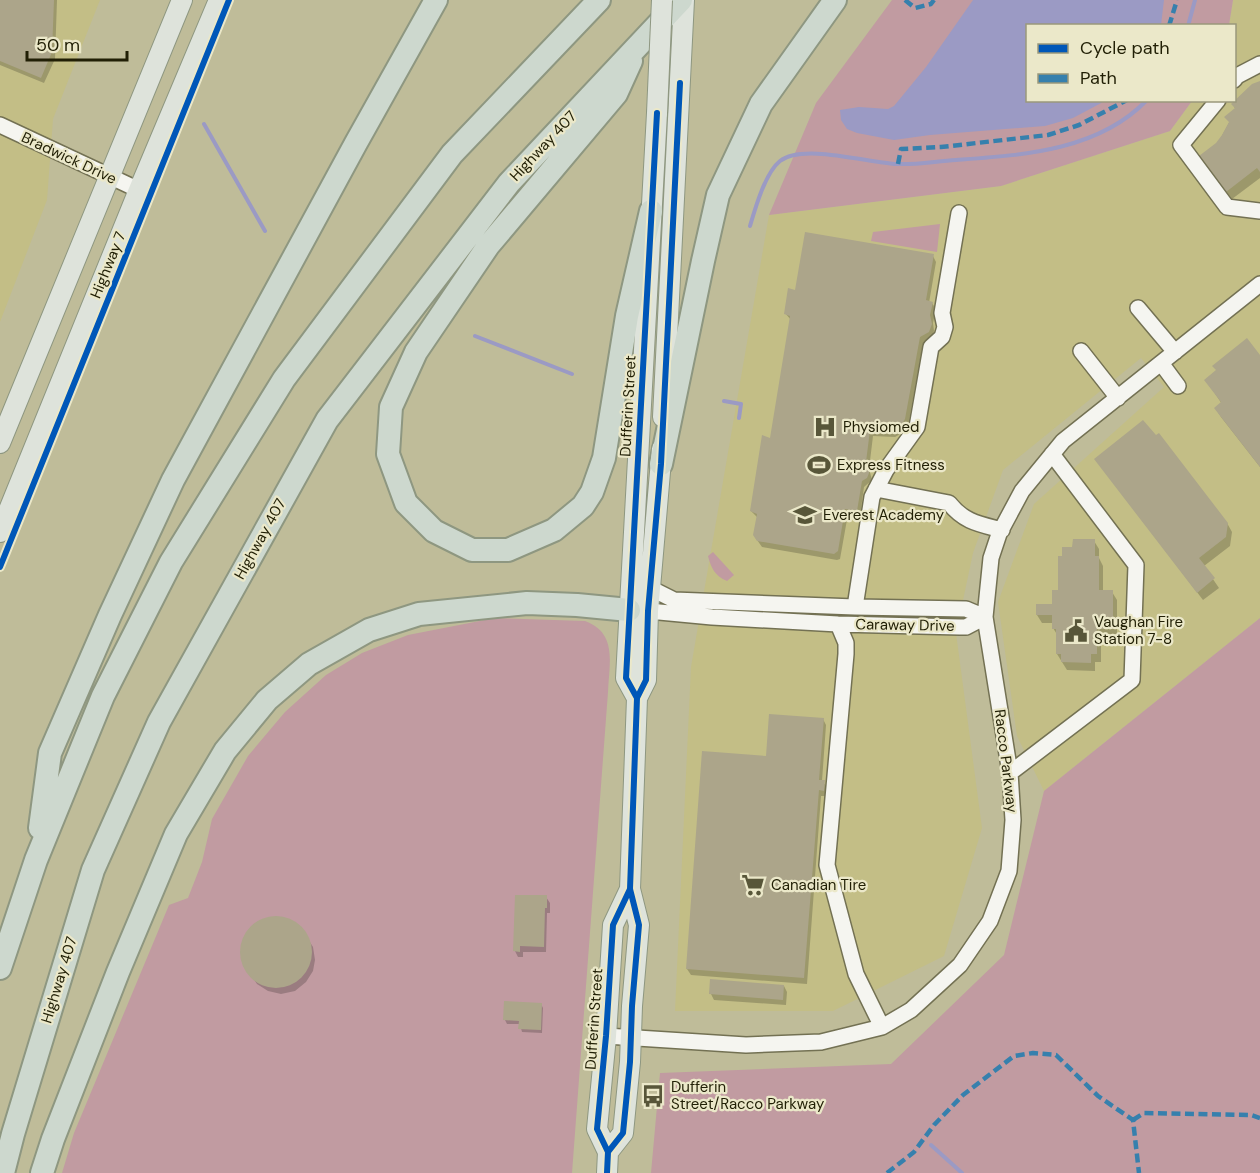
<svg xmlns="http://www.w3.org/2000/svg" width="1260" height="1173" viewBox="0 0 1260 1173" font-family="'DM Sans',sans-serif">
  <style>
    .built { fill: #c3be86 }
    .green { fill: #c19ba1 }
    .water { fill: #9b9ac4 }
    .shadow { fill: #0003 }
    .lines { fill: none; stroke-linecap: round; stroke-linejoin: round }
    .stream { stroke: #9b9ac4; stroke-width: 4 }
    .building { fill: #aca58a }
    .minor-casing { stroke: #737153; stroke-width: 18 }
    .major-casing { stroke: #8e9781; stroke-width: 22 }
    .highway-casing { stroke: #8e9781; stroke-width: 26 }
    .minor { stroke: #f5f5f0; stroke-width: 15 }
    .major { stroke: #dee3db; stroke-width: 20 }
    .highway { stroke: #cdd8ce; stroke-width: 22 }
    .major-bridge-casing { stroke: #8e9781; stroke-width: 22; stroke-linecap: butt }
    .major-bridge { stroke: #dee3db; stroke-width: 20 }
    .quiet { stroke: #3680ad; stroke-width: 4.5; stroke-dasharray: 9 4.5; stroke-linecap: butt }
    .cycleway-casing { stroke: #ebe8c9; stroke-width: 10 }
    .cycleway { stroke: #0057b8; stroke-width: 6 }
    .labels { text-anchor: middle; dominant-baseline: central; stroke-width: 4.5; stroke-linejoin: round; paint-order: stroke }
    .street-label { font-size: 15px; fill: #211f05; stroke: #ebe8c9 }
    .poi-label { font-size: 15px; fill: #211f05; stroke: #ebe8c9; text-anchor: start }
  </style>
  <rect width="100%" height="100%" fill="#bfbc99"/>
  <!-- built -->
  <path class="built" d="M 0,0 L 100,0 L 53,119 L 47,200 L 0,322 Z
    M 1233,0 L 1260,0 L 1260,618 L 1044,791 L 1017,736 L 998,602 L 1034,504 L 1164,387 L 1141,358 L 1003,470 L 973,553 L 956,633 L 982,828 L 944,956 L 833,1011 L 675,1011 L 691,667 L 769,215 L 1001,186 L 1170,131 L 1192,101 L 1234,100 L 1234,26 L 1229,25 Z"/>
  <!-- green -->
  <path class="green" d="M 892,0 L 1233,0 L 1229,25 L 1028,26 L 1028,100 L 1192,101 L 1170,131 L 1001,186 L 769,215 L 816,103 Z
    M 940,224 L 937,252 L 871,241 L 873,232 Z
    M 713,552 L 734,575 L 727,581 C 715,576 711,568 708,556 Z
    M 495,618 L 585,621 C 618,633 609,664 608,692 L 572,1173 L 62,1173 L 74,1133 L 169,905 L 188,898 L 202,862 L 212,819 L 248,756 L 285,712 L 326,675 L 362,653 L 408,635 Z
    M 1260,618 L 1260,1173 L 651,1173 L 660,1073 L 891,1064 L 1004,955 L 1044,791 Z"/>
  <!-- water -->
  <path class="water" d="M 973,0 L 1164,0 L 1161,25 L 1028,26 L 1028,100 L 1105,101 L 1073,118 L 1045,126 L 930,135 L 894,140 L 857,133 L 847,129 L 841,120 L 840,110 L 859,107 L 888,109 L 894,106 L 926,67 Z"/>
  <!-- shadow -->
  <path class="shadow" d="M 0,0 L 57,0 L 55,59 L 44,83 L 0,65 Z
    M 1260,83 L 1260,178 L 1232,199 L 1206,165 L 1236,110 L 1233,105 L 1252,85 Z
    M 933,256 L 936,262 L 929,303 L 932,303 L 936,309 L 933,323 L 934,331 L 932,338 L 923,343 L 908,426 L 904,432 L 895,437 L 873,436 L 869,469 L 872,480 L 864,487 L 860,516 L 848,514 L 840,559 L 837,560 L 762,547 L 755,537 L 758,518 L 751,511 L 771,440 L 791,320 L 785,313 L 796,292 Z
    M 1260,358 L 1260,467 L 1221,417 L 1216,409 L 1222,404 L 1206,380 Z
    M 1096,460 L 1227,523 L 1232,532 L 1230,546 L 1204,566 L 1219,588 L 1203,600 Z
    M 1094,541 L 1099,549 L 1099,558 L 1103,566 L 1103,592 L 1112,592 L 1117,600 L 1117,637 L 1101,637 L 1101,662 L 1095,662 L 1095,671 L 1067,670 L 1057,654 L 1058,636 L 1053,628 L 1053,623 L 1042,623 L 1037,615 L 1053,605 L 1059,592 L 1064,558 L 1074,548 Z
    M 823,719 L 826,725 L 822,781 L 828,788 L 827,796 L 821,796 L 807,984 L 691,975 L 687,969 L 767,758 Z
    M 546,897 L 550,903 L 550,913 L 547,913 L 546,952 L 523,952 L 523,957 L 518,957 L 515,951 Z
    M 276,918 L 289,920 L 301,928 L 313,947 L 315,960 L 313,971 L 306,982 L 295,991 L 281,994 L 268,991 L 257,984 L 245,966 L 242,953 L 244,940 L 252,928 L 263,921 Z
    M 784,986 L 787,992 L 786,1005 L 714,1000 L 711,994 Z
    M 541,1004 L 543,1008 L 542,1033 L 522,1032 L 520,1024 L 507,1024 L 505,1020 Z"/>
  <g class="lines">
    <!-- stream -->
    <path class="stream" d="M 1188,26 L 1195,0
      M 204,124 L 265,231
      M 750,226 C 755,209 765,173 780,161 C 803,143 869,163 897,164 C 916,165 937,161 956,160 C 1023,155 1098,151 1147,100
      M 475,336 L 572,374
      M 724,401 L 741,404 L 739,418
      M 931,1145 L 962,1173"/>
  </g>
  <!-- building -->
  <path class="building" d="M 0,0 L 54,0 L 52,52 L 41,78 L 0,61 Z
    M 1260,81 L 1260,172 L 1257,168 L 1226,192 L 1199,156 L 1216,143 L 1222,135 L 1229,122 L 1224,117 L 1235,108 L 1231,104 L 1252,84 Z
    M 805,232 L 934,254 L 926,300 L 933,302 L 930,315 L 932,324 L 929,332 L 920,337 L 905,419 L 901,426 L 892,432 L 870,430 L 866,462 L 869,467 L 869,473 L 867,478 L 862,481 L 857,511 L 845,509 L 838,551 L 834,554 L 757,541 L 753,535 L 757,514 L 750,511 L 762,435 L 770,438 L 790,316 L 784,314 L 788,288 L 795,290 Z
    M 1247,338 L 1260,355 L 1260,467 L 1214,408 L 1221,402 L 1204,380 L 1216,370 L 1212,366 Z
    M 1143,420 L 1156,435 L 1159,433 L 1228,523 L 1226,537 L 1199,558 L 1215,578 L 1197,593 L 1094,459 Z
    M 1073,539 L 1095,539 L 1095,556 L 1099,556 L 1099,590 L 1113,590 L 1113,629 L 1097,629 L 1097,654 L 1091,654 L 1091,663 L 1061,662 L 1061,654 L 1056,654 L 1056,629 L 1052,629 L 1052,615 L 1036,615 L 1036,604 L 1052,604 L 1052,590 L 1058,590 L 1058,556 L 1062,556 L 1062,547 L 1072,547 Z
    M 769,714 L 824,718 L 819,780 L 825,780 L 824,791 L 819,790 L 804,978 L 686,969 L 702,751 L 766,756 Z
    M 515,895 L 547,895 L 547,908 L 545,908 L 544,947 L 520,946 L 520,952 L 513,951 Z
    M240 952a36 36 0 1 1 72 0a36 36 0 1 1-72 0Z
    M 710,979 L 784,985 L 783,1000 L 709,994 Z
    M 504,1001 L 542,1003 L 541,1030 L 518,1029 L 519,1021 L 503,1020 Z"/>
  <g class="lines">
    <!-- minor casing -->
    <g class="minor-casing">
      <path id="minor" d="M 1234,80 L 1237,76 L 1260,64
        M 1218,100 L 1181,145 L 1227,207 L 1260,211
        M 0,125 L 139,190
        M 1138,308 L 1175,352
        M 1081,351 L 1118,398
        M 1161,363 L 1178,386
        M 876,489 L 949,503 C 964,522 979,524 1002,530
        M 650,588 L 674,600 L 855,607 L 966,609 L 985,617
        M 855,607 L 872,497 L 886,470 L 917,427 L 931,347 L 942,337 L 945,327 L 942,313 L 959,213
        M 638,610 L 712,617 L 838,624 L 960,627 L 966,627 L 985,617
        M 838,624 L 846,643 L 846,654 L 827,865 L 856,974 L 882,1027
        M 1010,773 L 1132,680 L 1136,565 L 1052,454
        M 606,1036 L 746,1045 L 821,1042 L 882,1027 L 911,1010 L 960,965 L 990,921 L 1009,871 L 1013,820 L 1010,773 L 985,617 L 991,558 L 999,534 L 1022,491 L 1063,441 L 1260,284"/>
    </g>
    <!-- major casing -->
    <g class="major-casing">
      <path id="major" d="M 663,417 L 684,0
        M 0,443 L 182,0
        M 0,532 L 139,190 L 219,0
        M 637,698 L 626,678 L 657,113
        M 608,1152 L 623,1133 L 630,1062 L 632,1006 L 639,925 L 630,889 L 637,698 L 646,680 L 648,611 L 662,449
        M 607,1173 L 608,1152 L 597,1129 L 606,1036 L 613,925 L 630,889"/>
    </g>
    <!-- highway casing -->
    <g class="highway-casing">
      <path id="highway" d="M 631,61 L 616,94 L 488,246 L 416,352 L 391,407 L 388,454 L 406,503 L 434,531 L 472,550 L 508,550 L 554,530 L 583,506 L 592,492 L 604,458 L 627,316 L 651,211
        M 661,464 L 703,261 L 718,195 L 761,104 L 835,0
        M 40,828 L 50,753 L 110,615 L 173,480 L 356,143 L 436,0
        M 0,968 L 36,860 L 103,696 L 171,562 L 284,379 L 452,154 L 599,0
        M 3,1173 L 13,1134 L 93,870 L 159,722 L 327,420 L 509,183 L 681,0
        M 42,1173 L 53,1139 L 118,972 L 176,834 L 225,751 L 267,700 L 309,664 L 369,630 L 419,614 L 527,603 L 577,605 L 629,610"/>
    </g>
    <!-- minor -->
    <use href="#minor" class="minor"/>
    <!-- major -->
    <use href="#major" class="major"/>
    <!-- highway -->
    <use href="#highway" class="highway"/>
    <!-- major-bridge casing -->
    <g class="major-bridge-casing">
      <path id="major-bridge" d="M 657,113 L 662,0"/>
    </g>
    <!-- major-bridge -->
    <use href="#major-bridge" class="major-bridge"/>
    <!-- quiet -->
    <path class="quiet" d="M 905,0 L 915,8 L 931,4 L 934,0
      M 1169,26 L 1177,0
      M 898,164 L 901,149 L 941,147 L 1048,135 L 1079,125 L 1127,100
      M 1133,1120 L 1144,1113 L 1251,1115 L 1260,1118
      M 887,1173 L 914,1152 L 934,1125 L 963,1095 L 1014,1056 L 1033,1053 L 1056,1055 L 1098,1096 L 1133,1120 L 1139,1173"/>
    <!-- cycleway casing -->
    <g class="cycleway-casing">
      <path id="cycleway" d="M 0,567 L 229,0
        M 637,698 L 626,678 L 657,113
        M 608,1152 L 623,1133 L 630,1062 L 632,1006 L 639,925 L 630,889 L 637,698 L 646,680 L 648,611 L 661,464 L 680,83
        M 607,1173 L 608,1152 L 597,1129 L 606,1036 L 613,925 L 630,889"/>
    </g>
    <!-- cycleway -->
    <use href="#cycleway" class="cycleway"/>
  </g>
  <!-- icons -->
  <defs>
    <g id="hospital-bare" transform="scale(1.8)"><path d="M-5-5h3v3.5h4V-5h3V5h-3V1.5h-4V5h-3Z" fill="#585639" stroke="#ebe8c9" stroke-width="2.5" paint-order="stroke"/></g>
    <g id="stadium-bare" transform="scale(1.8)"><path d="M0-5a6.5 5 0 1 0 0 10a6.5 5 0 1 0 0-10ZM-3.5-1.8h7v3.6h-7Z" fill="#585639" stroke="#ebe8c9" stroke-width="2.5" paint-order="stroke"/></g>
    <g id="school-bare" transform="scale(1.8)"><path d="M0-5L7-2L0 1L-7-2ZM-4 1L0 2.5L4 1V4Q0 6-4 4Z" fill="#585639" stroke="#ebe8c9" stroke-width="2.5" paint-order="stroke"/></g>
    <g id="civic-bare" transform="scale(1.8)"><path d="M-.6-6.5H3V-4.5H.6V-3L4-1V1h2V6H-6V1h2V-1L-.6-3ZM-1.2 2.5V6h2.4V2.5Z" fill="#585639" stroke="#ebe8c9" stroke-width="2.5" paint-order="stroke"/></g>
    <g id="supermarket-bare" transform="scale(1.8)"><path d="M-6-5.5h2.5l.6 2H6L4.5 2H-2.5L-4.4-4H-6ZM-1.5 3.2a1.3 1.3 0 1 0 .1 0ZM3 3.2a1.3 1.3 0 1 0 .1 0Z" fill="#585639" stroke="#ebe8c9" stroke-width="2.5" paint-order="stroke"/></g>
    <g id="bus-bare" transform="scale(1.8)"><path d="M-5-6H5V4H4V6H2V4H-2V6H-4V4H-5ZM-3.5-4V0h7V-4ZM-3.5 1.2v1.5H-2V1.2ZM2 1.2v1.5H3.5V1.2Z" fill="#585639" stroke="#ebe8c9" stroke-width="2.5" paint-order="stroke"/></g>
  </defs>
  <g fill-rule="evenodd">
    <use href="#hospital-bare" x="825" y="427"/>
    <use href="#stadium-bare" x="819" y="465"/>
    <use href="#school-bare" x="805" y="515"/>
    <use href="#civic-bare" x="1076" y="631"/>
    <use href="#supermarket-bare" x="753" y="885"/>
    <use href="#bus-bare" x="653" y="1096"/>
  </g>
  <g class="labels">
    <!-- street labels -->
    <g class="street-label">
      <text transform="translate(543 146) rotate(-47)">Highway 407</text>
      <text transform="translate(69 158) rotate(25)">Bradwick Drive</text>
      <text transform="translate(108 265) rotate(-68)">Highway 7</text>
      <text transform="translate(628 406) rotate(-87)">Dufferin Street</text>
      <text transform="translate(260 539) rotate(-61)">Highway 407</text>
      <text transform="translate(905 625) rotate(1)">Caraway Drive</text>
      <text transform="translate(1006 761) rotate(83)">Racco Parkway</text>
      <text transform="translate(59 980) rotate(-73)">Highway 407</text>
      <text transform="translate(594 1019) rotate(-86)">Dufferin Street</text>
    </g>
    <!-- poi labels -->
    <g class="poi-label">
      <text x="843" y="427">Physiomed</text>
      <text x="837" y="465">Express Fitness</text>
      <text x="823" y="515">Everest Academy</text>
      <text x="1094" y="622">Vaughan Fire<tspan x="1094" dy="17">Station 7-8</tspan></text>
      <text x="771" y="885">Canadian Tire</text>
      <text x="671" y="1087">Dufferin<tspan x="671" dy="17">Street/Racco Parkway</tspan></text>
    </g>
  </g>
  <!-- legend -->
  <rect x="1026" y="24" width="210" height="78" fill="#ebe8c9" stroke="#9a987b" stroke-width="1.5"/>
  <rect x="1038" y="44" width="30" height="9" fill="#0057b8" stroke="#9a987b" stroke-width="1.5"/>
  <text x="1080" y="54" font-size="18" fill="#211f05">Cycle path</text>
  <rect x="1038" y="74" width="30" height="9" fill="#3680ad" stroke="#9a987b" stroke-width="1.5"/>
  <text x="1080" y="84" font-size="18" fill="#211f05">Path</text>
  <!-- scale -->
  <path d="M27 51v9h100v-9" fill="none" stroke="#211f05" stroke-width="3"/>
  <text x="36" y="51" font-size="18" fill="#211f05" stroke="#ebe8c9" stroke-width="4.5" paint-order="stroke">50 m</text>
</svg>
